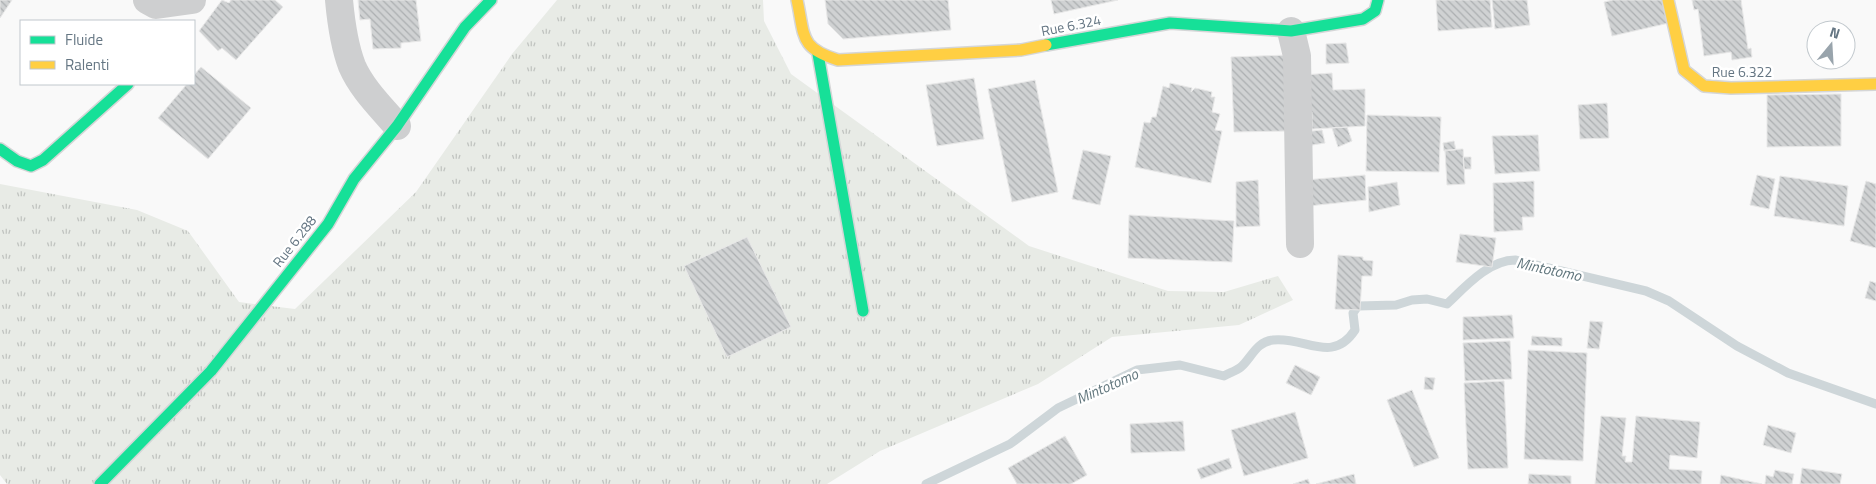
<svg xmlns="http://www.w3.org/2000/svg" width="1876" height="484" viewBox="0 0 1876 484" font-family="'Titillium Web',sans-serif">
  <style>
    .grass { fill: url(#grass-tufts) }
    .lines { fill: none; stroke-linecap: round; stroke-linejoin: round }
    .stream { stroke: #ced6d9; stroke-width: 9 }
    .building { fill: url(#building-back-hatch); stroke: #e8e8e8 }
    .fast-casing { stroke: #d5d6d7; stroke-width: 14 }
    .slow-casing { stroke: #d5d6d7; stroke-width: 14 }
    .street { stroke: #cecfd0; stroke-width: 28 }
    .fast { stroke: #16e098; stroke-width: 11 }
    .slow { stroke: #ffcf43; stroke-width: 11 }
    .labels { text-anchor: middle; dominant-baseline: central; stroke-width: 5; stroke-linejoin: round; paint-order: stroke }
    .street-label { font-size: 14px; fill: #657683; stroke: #fff }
    .water-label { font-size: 15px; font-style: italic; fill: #60757c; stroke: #fff }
  </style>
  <defs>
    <pattern id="grass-tufts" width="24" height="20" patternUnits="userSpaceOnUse" patternTransform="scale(1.25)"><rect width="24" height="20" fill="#e8ebe6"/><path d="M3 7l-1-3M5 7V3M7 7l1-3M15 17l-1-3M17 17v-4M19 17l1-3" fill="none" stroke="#c0c3c0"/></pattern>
    <pattern id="building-back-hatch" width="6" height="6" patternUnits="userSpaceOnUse" patternTransform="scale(1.25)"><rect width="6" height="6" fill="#d0d2d3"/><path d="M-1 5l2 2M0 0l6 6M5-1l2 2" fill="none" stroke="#acafb1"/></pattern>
  </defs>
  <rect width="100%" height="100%" fill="#f9f9f9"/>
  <!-- grass -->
  <path class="grass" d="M 557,0 L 763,0 L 764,21 L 791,74 L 1029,246 L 1168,291 L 1224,292 L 1278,276 L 1293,300 L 1239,325 L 1112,337 L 1038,384 L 880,451 L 827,484 L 7,484 L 0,475 L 0,184 L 137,210 L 188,231 L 239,302 L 295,309 L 416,192 L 512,54 Z"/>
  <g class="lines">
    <!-- stream -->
    <path class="stream" d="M 926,484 L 1010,444 L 1058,408 L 1137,370 L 1180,365 L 1224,376 C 1229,373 1236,371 1241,367 C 1252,357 1256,342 1273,340 C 1305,336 1332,365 1355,330 L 1353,313 L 1358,306 L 1396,305 L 1412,300 L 1427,299 L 1447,304 C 1465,287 1489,260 1515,260 L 1646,291 L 1669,301 L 1737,346 L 1788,373 L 1876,404"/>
  </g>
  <!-- building -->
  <path class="building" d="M 0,0 L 12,0 L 0,18 Z
    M 222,0 L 229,3 L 231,0 L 275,0 L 283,7 L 236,60 L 222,48 L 218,51 L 199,31 Z
    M 358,0 L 416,0 L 421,41 L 401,43 L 401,48 L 373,49 L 370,19 L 360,20 Z
    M 825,0 L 948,0 L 951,30 L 843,39 L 828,24 Z
    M 1051,0 L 1118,0 L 1054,14 Z
    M 1436,0 L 1490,0 L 1492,27 L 1438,31 Z
    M 1492,0 L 1527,0 L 1530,25 L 1495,29 Z
    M 1613,0 L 1663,0 L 1669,23 L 1612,36 L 1604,2 Z
    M 1692,0 L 1741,0 L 1748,49 L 1751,48 L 1752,57 L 1732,60 L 1731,52 L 1704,56 L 1698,9 L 1694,10 Z
    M 1346,43 L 1349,63 L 1326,64 L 1326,44 Z
    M 1288,55 L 1289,131 L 1234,132 L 1231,57 Z
    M 201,67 L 251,108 L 208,159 L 158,118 L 187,84 L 194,84 L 194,75 Z
    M 1332,73 L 1333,90 L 1365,89 L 1365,126 L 1312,129 L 1312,112 L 1304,113 L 1302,75 Z
    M 974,78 L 984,139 L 937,146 L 926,85 Z
    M 1035,80 L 1058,192 L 1012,202 L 988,89 Z
    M 1170,83 L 1192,88 L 1191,92 L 1195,88 L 1212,92 L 1211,97 L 1215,97 L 1212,112 L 1220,114 L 1215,130 L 1222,131 L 1211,183 L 1135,167 L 1144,122 L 1150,123 L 1152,117 L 1156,117 L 1163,86 L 1169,88 Z
    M 1841,94 L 1841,146 L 1767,147 L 1767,95 Z
    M 1607,103 L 1609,138 L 1580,139 L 1578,105 Z
    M 1367,115 L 1441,117 L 1439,172 L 1366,171 Z
    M 1347,127 L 1352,141 L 1338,147 L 1332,128 Z
    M 1322,130 L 1325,143 L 1306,146 L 1304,132 Z
    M 1538,135 L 1540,171 L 1495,174 L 1492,136 Z
    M 1454,141 L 1456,150 L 1444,151 L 1443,143 Z
    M 1463,149 L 1465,184 L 1447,185 L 1445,150 Z
    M 1083,150 L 1111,156 L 1100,205 L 1072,199 Z
    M 1463,157 L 1471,157 L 1471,169 L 1464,169 Z
    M 1365,175 L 1366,200 L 1308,206 L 1305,180 Z
    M 1757,175 L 1775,179 L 1769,209 L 1750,205 Z
    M 1780,176 L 1848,186 L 1844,226 L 1774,216 Z
    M 1258,180 L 1260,226 L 1236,227 L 1236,182 Z
    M 1534,181 L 1534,217 L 1522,217 L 1523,230 L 1494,232 L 1493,183 Z
    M 1866,181 L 1876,184 L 1876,248 L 1850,241 Z
    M 1397,182 L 1400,205 L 1369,212 L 1368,187 Z
    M 1129,215 L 1234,221 L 1232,262 L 1128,258 Z
    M 1460,234 L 1496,238 L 1492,267 L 1456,262 Z
    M 747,237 L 791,327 L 727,357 L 684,266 Z
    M 1338,255 L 1363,257 L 1363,260 L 1373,261 L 1372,276 L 1362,276 L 1360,310 L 1335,309 Z
    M 1870,281 L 1876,283 L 1876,301 L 1865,298 Z
    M 1512,315 L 1514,338 L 1463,340 L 1463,317 Z
    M 1590,321 L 1603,322 L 1599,349 L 1587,348 Z
    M 1532,336 L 1562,338 L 1562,346 L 1531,345 Z
    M 1510,341 L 1512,379 L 1465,381 L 1463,343 Z
    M 1528,350 L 1587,353 L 1583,461 L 1524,459 Z
    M 1295,365 L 1320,377 L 1311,395 L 1286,383 Z
    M 1425,377 L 1435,378 L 1433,390 L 1424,389 Z
    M 1504,381 L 1508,468 L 1468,469 L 1464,383 Z
    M 1412,390 L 1439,458 L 1414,467 L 1387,400 Z
    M 1295,412 L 1308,458 L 1244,476 L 1231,430 Z
    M 1601,416 L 1626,418 L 1622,456 L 1626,456 L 1625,462 L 1632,462 L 1636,416 L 1700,422 L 1697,458 L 1670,455 L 1669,469 L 1702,471 L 1701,484 L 1595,484 Z
    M 1183,421 L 1185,451 L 1131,453 L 1130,424 Z
    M 1768,425 L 1796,433 L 1791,453 L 1763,445 Z
    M 1065,436 L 1087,475 L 1071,484 L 1017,484 L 1008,468 Z
    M 1229,458 L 1232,468 L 1201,479 L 1197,469 Z
    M 1802,468 L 1842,474 L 1840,484 L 1800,484 Z
    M 1775,470 L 1794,474 L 1792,484 L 1765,484 L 1766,475 L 1773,477 Z
    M 1354,474 L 1356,484 L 1316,484 Z
    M 1529,474 L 1571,476 L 1571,484 L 1528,484 Z
    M 1721,475 L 1762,484 L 1720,484 Z
    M 1308,479 L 1310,484 L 1293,484 Z"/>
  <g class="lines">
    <!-- fast casing -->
    <g class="fast-casing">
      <path id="fast" d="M 1046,45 L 1170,23 L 1291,31 L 1363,19 L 1375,11 L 1378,0
        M 818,54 L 863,311
        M 0,149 L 17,161 L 31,166 L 43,160 L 128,84
        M 100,484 L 211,371 L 328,224 L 354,179 L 397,126 L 465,27 L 491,0"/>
    </g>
    <!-- slow casing -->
    <g class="slow-casing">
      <path id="slow" d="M 797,0 C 805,36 799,48 838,60 L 1021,50 L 1046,45
        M 1668,0 L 1684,70 L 1704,86 L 1731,88 L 1876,84"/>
    </g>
    <!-- street -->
    <path class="street" d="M 147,0 L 156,5 L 192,0
      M 339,0 C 341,22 344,45 352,66 C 362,89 381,107 397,126
      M 1291,31 L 1297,56 L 1300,244"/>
    <!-- fast -->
    <use href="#fast" class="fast"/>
    <!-- slow -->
    <use href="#slow" class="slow"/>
  </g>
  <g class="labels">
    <!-- street labels -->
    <g class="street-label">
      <text transform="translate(1071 25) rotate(-11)">Rue 6.324</text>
      <text x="1742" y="71">Rue 6.322</text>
      <text transform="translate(294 241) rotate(-52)">Rue 6.288</text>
    </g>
    <!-- water labels -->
    <g class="water-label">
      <text transform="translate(1549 269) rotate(12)">Mintotomo</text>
      <text transform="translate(1107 386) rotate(-24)">Mintotomo</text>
    </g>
  </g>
  <!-- legend -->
  <rect x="20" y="20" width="175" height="65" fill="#ffffff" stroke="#c1c8cd"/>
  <rect x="30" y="36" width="25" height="8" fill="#16e098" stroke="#c1c8cd"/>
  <text x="65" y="45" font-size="15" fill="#657683">Fluide</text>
  <rect x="30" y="61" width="25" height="8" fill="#ffcf43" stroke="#c1c8cd"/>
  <text x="65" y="70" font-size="15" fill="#657683">Ralenti</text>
  <!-- north arrow -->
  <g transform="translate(1831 45) rotate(18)"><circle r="24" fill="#ffffff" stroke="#c1c8cd"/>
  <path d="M0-4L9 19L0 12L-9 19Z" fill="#99a4ac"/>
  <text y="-8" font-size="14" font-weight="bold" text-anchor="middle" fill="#657683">N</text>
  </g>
</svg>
